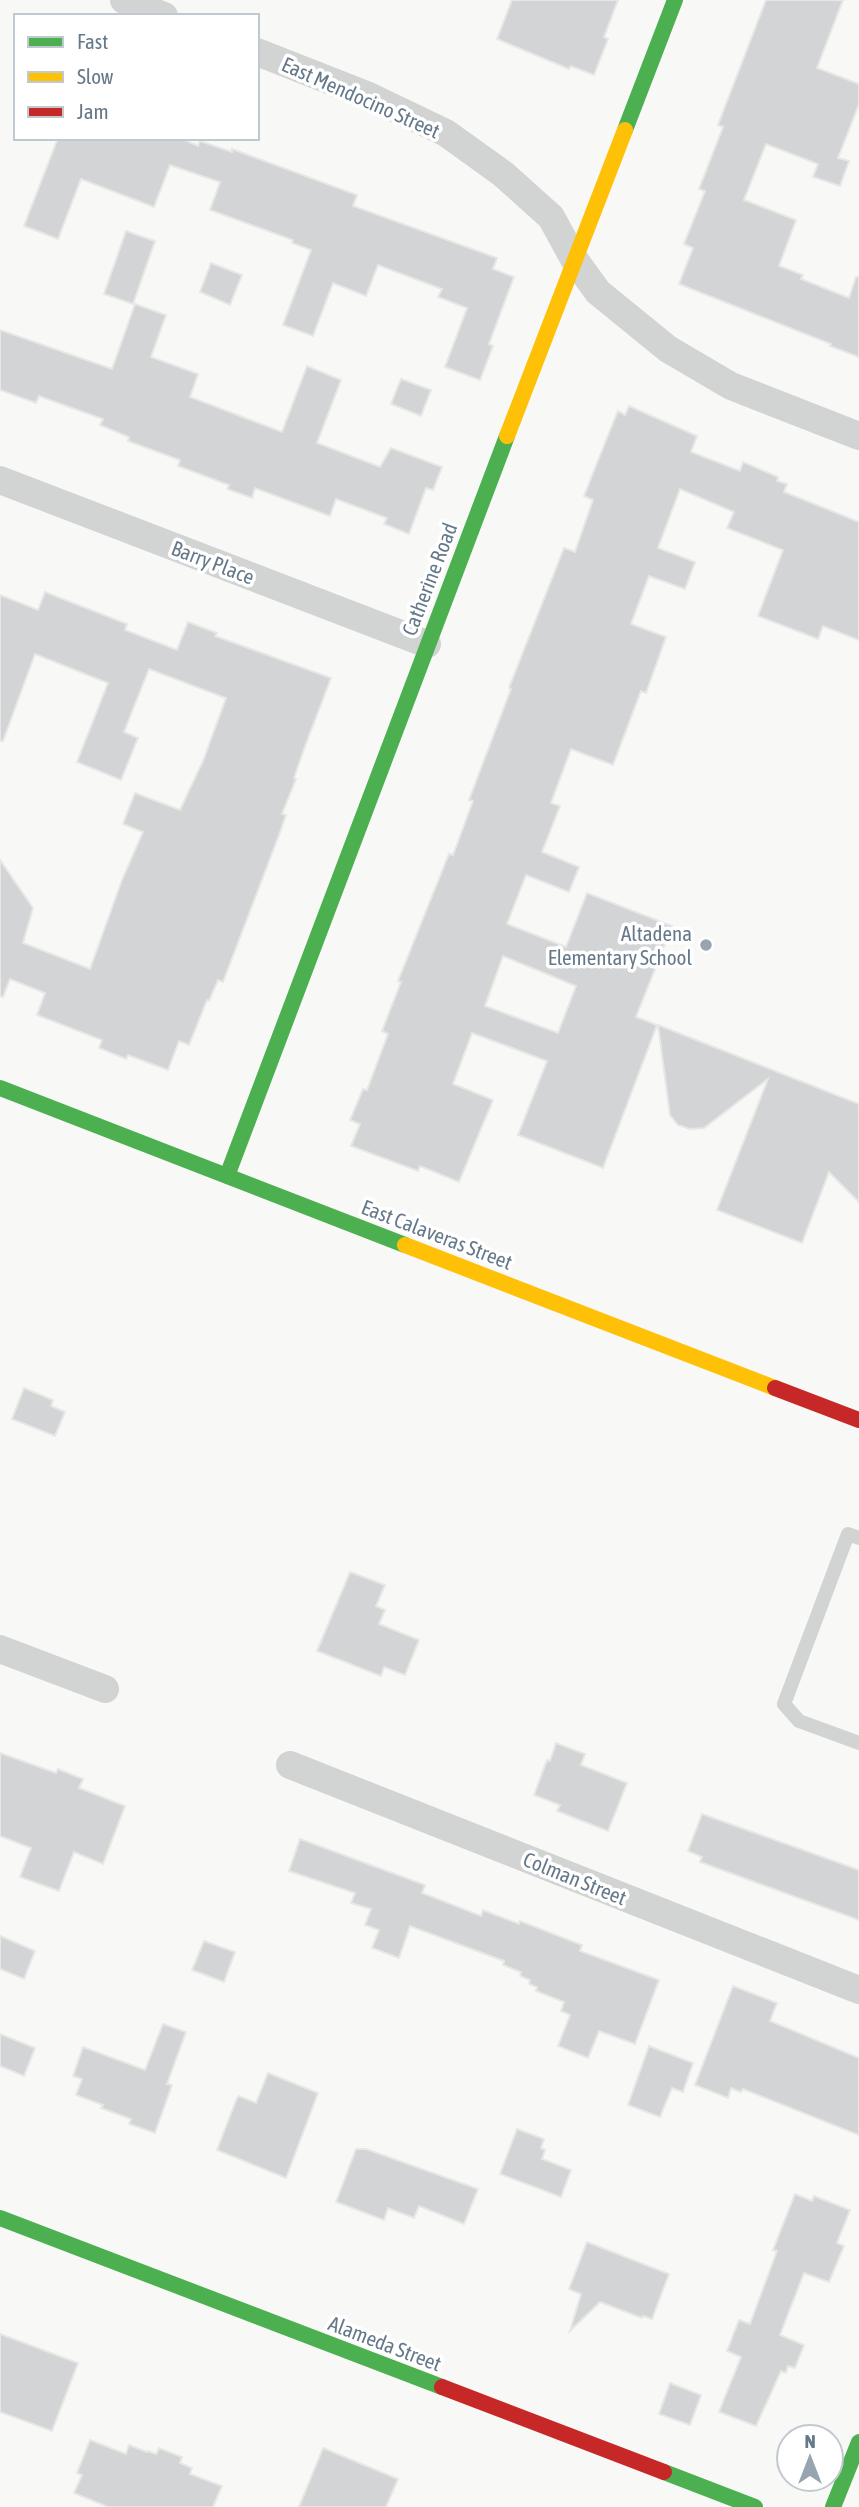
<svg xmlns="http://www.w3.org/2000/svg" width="859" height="2507" viewBox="0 0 859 2507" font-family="'Asap Condensed',sans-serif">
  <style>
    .building { fill: #d3d4d5; stroke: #e7e7e6; stroke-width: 2; fill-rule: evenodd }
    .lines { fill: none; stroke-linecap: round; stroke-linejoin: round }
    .lane { stroke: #d2d3d3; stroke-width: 14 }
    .street { stroke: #d2d3d3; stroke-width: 28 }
    .fast { stroke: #4caf50; stroke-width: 16 }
    .slow { stroke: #ffc107; stroke-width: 16 }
    .jam { stroke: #c62828; stroke-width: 16 }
    .poi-dot { fill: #98a5b0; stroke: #fff; stroke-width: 2.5 }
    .labels { text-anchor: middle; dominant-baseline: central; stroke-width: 7; stroke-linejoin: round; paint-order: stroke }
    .street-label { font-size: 21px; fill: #65798a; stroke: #fff }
    .poi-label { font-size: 21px; fill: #65798a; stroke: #fff; text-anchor: end }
  </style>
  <rect width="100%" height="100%" fill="#f8f8f7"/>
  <!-- building -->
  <path class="building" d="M 512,0 L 618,0 L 604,37 L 608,39 L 594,75 L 571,66 L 569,69 L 497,39 Z
    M 766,0 L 843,0 L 817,68 L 859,84 L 859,104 L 838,158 L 849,161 L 840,186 L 813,177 L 818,164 L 766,144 L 744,200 L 796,220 L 779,266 L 803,275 L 801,279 L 849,298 L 856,277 L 859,277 L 859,357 L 830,346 L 831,344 L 679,284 L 693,248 L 684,244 L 705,191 L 699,189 L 723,127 L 718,125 Z
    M 58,138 L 180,138 L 198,146 L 200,141 L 232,152 L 232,149 L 357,195 L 353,206 L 497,258 L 493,269 L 514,277 L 489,344 L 493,346 L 480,380 L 445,367 L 467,308 L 438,297 L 442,289 L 378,265 L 366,296 L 333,283 L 313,336 L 283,325 L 311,250 L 292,243 L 293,240 L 210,210 L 220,182 L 170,165 L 154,207 L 81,179 L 58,239 L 24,226 Z
    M 126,231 L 155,241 L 133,304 L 104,294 Z
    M 211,263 L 242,275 L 230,305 L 200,292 Z
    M 135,304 L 166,315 L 151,357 L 198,374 L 190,397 L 282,432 L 307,366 L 341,380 L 317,443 L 380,467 L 391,448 L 442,467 L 433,490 L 426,488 L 409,534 L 384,524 L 387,518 L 336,499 L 330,516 L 255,488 L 252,498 L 227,489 L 229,485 L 178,466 L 180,460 L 128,441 L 129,437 L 100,425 L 103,419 L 39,396 L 36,403 L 0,390 L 0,330 L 112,369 Z
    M 401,379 L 431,390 L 421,416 L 391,404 Z
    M 629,406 L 697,436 L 691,452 L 740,471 L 743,462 L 778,477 L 777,481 L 787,484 L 784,492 L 859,522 L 859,640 L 823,626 L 818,639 L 758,616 L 783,550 L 727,528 L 734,512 L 680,489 L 658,548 L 695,562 L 685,589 L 649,576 L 631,624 L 666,637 L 646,693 L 641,691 L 613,765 L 571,749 L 551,803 L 560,806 L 542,852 L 579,867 L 569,892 L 526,875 L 507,924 L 566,947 L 587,893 L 672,926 L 636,1017 L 657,1025 L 603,1168 L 518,1135 L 547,1061 L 472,1033 L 453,1084 L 493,1100 L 459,1182 L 420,1166 L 418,1171 L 351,1146 L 360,1124 L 350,1120 L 363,1089 L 367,1090 L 388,1034 L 382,1031 L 401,982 L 398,981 L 449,854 L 453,855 L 473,801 L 469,800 L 511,689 L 509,688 L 564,548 L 575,552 L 593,500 L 584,496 L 609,433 L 618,411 L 625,415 ZM 503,956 L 576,986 L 558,1033 L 485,1006 Z
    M 45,592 L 127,624 L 125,630 L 177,650 L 188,622 L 217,633 L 215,636 L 331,678 L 304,749 L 294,778 L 296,779 L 282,814 L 286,815 L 279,835 L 223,982 L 218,980 L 209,1001 L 207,1000 L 189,1045 L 179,1041 L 168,1070 L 128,1055 L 126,1059 L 99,1048 L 102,1040 L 37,1015 L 45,993 L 10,979 L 3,997 L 0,996 L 0,860 L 33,908 L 23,943 L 90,969 L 122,880 L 143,832 L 123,824 L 135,793 L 180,810 L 203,761 L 226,698 L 149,669 L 124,732 L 138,738 L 121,780 L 77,762 L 108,683 L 35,654 L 3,741 L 0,741 L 0,595 L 38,610 Z
    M 658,1025 L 859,1104 L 859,1202 L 829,1172 L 802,1243 L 717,1210 L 768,1079 L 704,1128 L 690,1129 L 678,1125 L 670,1115 Z
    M 24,1388 L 53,1400 L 51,1406 L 65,1412 L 55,1436 L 12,1419 Z
    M 350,1572 L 385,1585 L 376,1606 L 385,1610 L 379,1624 L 419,1640 L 405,1675 L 384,1667 L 381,1676 L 317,1651 Z
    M 556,1743 L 585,1754 L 581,1765 L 627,1783 L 608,1831 L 557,1811 L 560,1805 L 534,1795 L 547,1760 L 550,1761 Z
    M 0,1753 L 56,1773 L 58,1769 L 83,1779 L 79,1788 L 125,1806 L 103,1864 L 74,1852 L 59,1891 L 20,1877 L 31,1848 L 0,1836 Z
    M 702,1814 L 859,1870 L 859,1920 L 700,1862 L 702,1857 L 688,1851 Z
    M 300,1839 L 425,1885 L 422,1893 L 481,1916 L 483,1910 L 519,1924 L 520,1921 L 582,1945 L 580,1951 L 659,1980 L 635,2044 L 599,2031 L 588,2058 L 558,2046 L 570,2015 L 561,2011 L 564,2002 L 536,1991 L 537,1987 L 529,1984 L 530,1980 L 520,1976 L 521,1972 L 503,1965 L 504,1961 L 410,1926 L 399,1958 L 372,1948 L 379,1930 L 365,1925 L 371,1909 L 351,1903 L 355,1893 L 289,1871 Z
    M 0,1936 L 35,1951 L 24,1979 L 0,1969 Z
    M 204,1941 L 235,1952 L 224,1982 L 192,1970 Z
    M 733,1986 L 777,2003 L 770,2021 L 859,2058 L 859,2135 L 743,2089 L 741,2092 L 731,2088 L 728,2098 L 695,2085 Z
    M 163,2024 L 186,2032 L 167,2084 L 172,2085 L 155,2133 L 129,2124 L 131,2119 L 101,2108 L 103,2105 L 76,2095 L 82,2079 L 73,2076 L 83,2047 L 145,2070 Z
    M 0,2034 L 35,2048 L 24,2076 L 0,2066 Z
    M 649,2046 L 693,2063 L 683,2092 L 672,2088 L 660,2117 L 628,2105 Z
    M 268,2073 L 318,2093 L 286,2178 L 217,2150 L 237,2098 L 239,2096 L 256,2103 Z
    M 517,2129 L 544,2139 L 541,2148 L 545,2150 L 542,2159 L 571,2170 L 561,2197 L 500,2174 Z
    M 356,2149 L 366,2149 L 478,2189 L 464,2224 L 419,2206 L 414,2218 L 388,2208 L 384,2220 L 336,2202 Z
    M 795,2194 L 812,2201 L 814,2196 L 850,2210 L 837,2243 L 844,2246 L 829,2282 L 804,2273 L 780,2335 L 804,2345 L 795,2368 L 788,2366 L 786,2373 L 781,2371 L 756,2426 L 719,2412 L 741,2357 L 727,2351 L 739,2320 L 750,2324 L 777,2251 L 773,2250 Z
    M 587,2242 L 669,2274 L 652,2319 L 643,2316 L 642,2318 L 600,2302 L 570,2331 L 581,2294 L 569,2289 Z
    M 0,2334 L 78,2363 L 52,2431 L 0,2412 Z
    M 670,2383 L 701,2395 L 690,2425 L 659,2414 Z
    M 90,2440 L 126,2454 L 129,2445 L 147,2452 L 148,2451 L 156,2454 L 159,2448 L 182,2457 L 180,2463 L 192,2468 L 190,2474 L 222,2486 L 213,2507 L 108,2507 L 74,2493 L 82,2475 L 77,2473 Z
    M 323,2448 L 398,2479 L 386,2507 L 299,2507 Z"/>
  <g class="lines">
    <!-- lane -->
    <path class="lane" d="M 859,1538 L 848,1534 L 784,1704 L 799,1721 L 859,1743"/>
    <!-- street -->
    <path class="street" d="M 124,0 L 164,16
      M 257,52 L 369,96 L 446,133 L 503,174 L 551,217 L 574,259 L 598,292 L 668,349 L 731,386 L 859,436
      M 0,480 L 427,644
      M 0,1649 L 105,1689
      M 290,1765 L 859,1990"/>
    <!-- fast -->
    <path class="fast" d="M 625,130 L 675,0
      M 0,1088 L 405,1245
      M 227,1176 L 507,436
      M 0,2218 L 442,2387
      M 664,2472 L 755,2507
      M 833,2507 L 859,2442"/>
    <!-- slow -->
    <path class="slow" d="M 507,436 L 625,130
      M 405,1245 L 775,1388"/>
    <!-- jam -->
    <path class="jam" d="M 775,1388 L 859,1420
      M 442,2387 L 664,2472"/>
  </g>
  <!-- markers -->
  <circle class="poi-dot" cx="706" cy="945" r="7"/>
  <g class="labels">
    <!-- street labels -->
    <g class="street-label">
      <text transform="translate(361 97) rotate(24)">East Mendocino Street</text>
      <text transform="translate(213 562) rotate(21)">Barry Place</text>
      <text transform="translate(429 579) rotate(-69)">Catherine Road</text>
      <text transform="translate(437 1234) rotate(21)">East Calaveras Street</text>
      <text transform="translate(575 1878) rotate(22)">Colman Street</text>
      <text transform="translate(385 2343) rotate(21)">Alameda Street</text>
    </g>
    <!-- poi labels -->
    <g class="poi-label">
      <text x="692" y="933">Altadena<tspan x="692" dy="24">Elementary School</tspan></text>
    </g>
  </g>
  <!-- legend -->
  <rect x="14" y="14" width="245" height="126" fill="#ffffff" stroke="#c1c9d0" stroke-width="2"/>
  <rect x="28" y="37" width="35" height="10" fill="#4caf50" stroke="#c1c9d0" stroke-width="2"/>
  <text x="77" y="49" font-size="21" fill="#65798a">Fast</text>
  <rect x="28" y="72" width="35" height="10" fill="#ffc107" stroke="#c1c9d0" stroke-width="2"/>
  <text x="77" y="84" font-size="21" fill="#65798a">Slow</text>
  <rect x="28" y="107" width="35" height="10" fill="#c62828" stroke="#c1c9d0" stroke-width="2"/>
  <text x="77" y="119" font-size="21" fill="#65798a">Jam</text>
  <!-- north arrow -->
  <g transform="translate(810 2458)"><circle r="33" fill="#ffffff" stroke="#c1c9d0" stroke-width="2"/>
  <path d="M0-5L12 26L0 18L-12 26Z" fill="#98a5b0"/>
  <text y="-10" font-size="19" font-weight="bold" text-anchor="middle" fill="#65798a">N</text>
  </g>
</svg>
